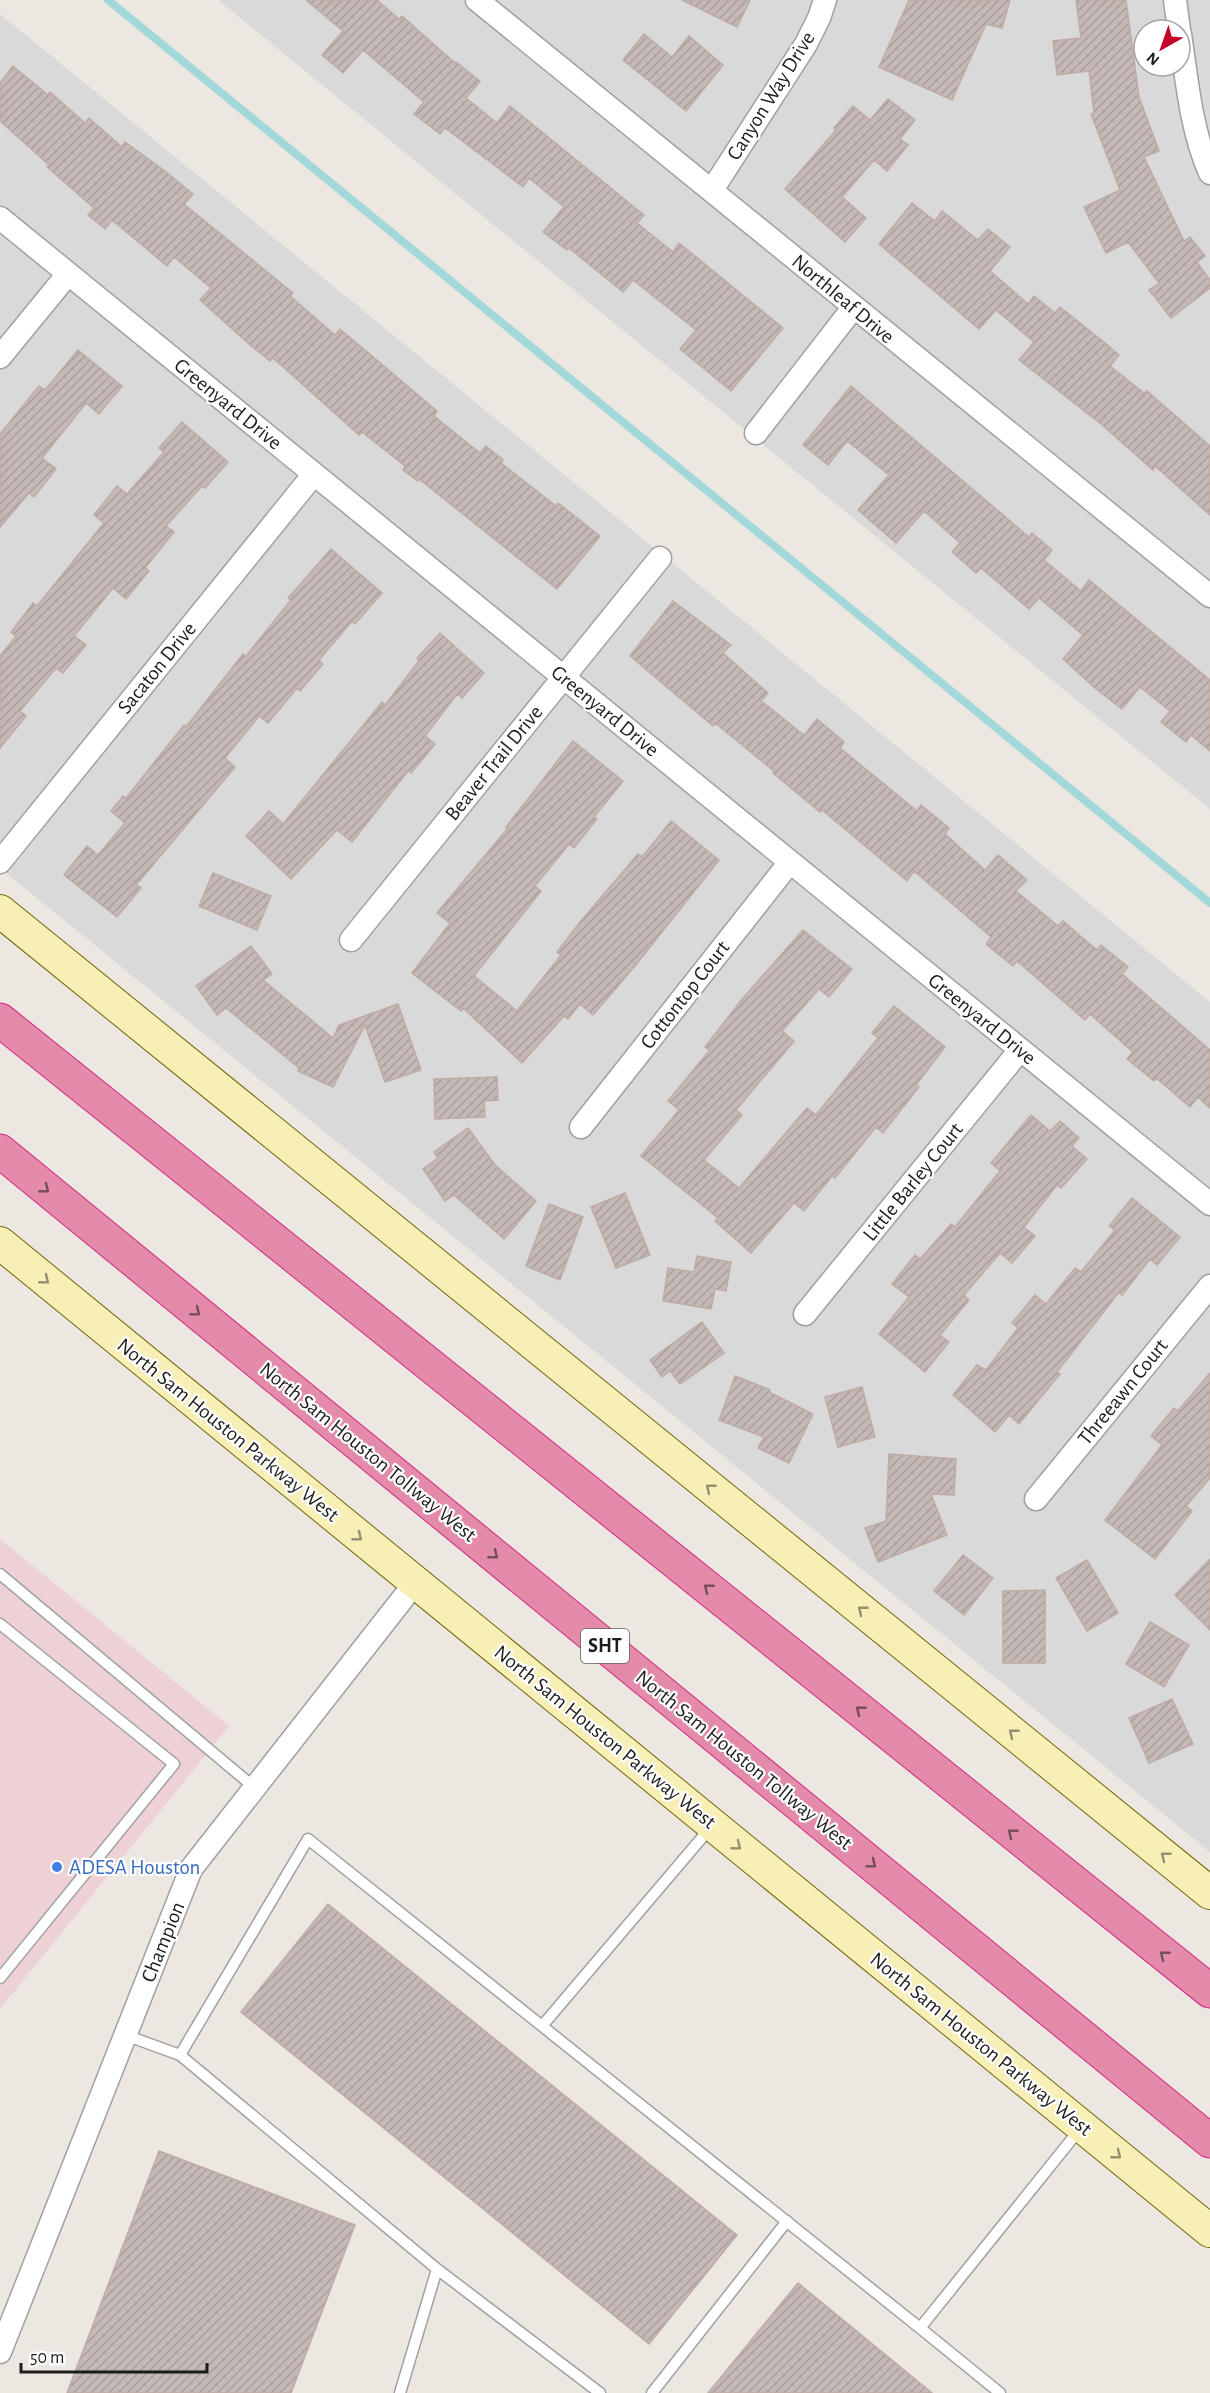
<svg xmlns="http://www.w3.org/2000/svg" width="1210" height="2393" viewBox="0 0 1210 2393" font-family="'Alegreya Sans',sans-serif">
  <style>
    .residential { fill: #dad9d9; fill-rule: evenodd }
    .commercial { fill: #eed1d5 }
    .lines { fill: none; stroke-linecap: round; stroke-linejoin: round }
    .stream { stroke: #a3d8da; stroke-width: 8 }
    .building { fill: url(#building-hatch); stroke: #bfaba5; stroke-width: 1.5 }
    .service-casing { stroke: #a0a0a0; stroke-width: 13 }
    .minor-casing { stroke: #a0a0a0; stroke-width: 25 }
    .secondary-casing { stroke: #6f6707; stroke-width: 34 }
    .motorway-casing { stroke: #d32882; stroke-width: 35 }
    .service { stroke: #fff; stroke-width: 10 }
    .minor { stroke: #fff; stroke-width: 22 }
    .secondary { stroke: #f7efb6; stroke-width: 32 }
    .motorway { stroke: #e48bac; stroke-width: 33 }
    .oneway { stroke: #764e5d }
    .oneway2 { stroke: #949071 }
    .shop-dot { fill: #3f7fe0; stroke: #fff; stroke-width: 2 }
    .labels { text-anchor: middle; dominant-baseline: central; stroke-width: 4.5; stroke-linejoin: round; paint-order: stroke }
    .shield { fill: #fff; stroke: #606060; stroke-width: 1.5 }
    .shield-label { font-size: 20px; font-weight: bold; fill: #1c1c1c }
    .street-label { font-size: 21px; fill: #1c1c1c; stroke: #fff }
    .shop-label { font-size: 21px; fill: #366cbe; stroke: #fff; text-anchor: start }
  </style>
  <defs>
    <pattern id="building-hatch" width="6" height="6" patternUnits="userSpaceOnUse" patternTransform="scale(1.5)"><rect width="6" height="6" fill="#c5b9b6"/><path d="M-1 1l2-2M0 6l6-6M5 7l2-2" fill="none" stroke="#a99e9c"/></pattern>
  </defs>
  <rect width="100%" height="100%" fill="#ede7e2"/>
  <!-- residential -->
  <path class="residential" d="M 218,0 L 1210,0 L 1210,809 ZM 1144,30 L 1180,30 L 1180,66 L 1144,66 Z
    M 0,14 L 1210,1002 L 1210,1852 L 0,868 Z"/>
  <!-- commercial -->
  <path class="commercial" d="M 0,1539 L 229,1726 L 0,2009 Z"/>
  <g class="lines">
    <!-- stream -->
    <path class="stream" d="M 108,0 L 1210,903"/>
  </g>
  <!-- building -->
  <path class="building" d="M 306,0 L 377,0 L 399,19 L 402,16 L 455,63 L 456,62 L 480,81 L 466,98 L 497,123 L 510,106 L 644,215 L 637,223 L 673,252 L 679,243 L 783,328 L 731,391 L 680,349 L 696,330 L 633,280 L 623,292 L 569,248 L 567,250 L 543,232 L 564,207 L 529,178 L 523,187 L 445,128 L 440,134 L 414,114 L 424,102 L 363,50 L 343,73 L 322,55 L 343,31 Z
    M 682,0 L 750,0 L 737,27 Z
    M 909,0 L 1010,0 L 1002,28 L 986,24 L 952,100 L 879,67 Z
    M 1076,0 L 1126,0 L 1139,97 L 1159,151 L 1144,157 L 1184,241 L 1190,237 L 1205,256 L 1197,262 L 1210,280 L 1210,288 L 1171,318 L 1149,290 L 1159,283 L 1128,242 L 1106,253 L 1084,207 L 1120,190 L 1091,114 L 1094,113 L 1089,71 L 1057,75 L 1053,41 L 1081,38 Z
    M 644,34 L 672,57 L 689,36 L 723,65 L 686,111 L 623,60 Z
    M 13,66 L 48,95 L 50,92 L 85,123 L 89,118 L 122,147 L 125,142 L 165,171 L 193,194 L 184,204 L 293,293 L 290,296 L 335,335 L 340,329 L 437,411 L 434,416 L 480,453 L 486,446 L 503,460 L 501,463 L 556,506 L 558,503 L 600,536 L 557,589 L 419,479 L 418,481 L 403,470 L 405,466 L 362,432 L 359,435 L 273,358 L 270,361 L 249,344 L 200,300 L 211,288 L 174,257 L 167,266 L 112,220 L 105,229 L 88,215 L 94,208 L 47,167 L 49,165 L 0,121 L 0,83 Z
    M 888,99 L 915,120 L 900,139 L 908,145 L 887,171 L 874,160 L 842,197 L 866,218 L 845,242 L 785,189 L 836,130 L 834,128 L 853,106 L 870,120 Z
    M 912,203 L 935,221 L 942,211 L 978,240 L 988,229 L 1010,247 L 990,271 L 1028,304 L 1034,296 L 1055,313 L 1060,307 L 1104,342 L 1119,355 L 1110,366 L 1144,393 L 1147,391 L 1210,446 L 1210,515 L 1155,466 L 1153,470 L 1101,424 L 1019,360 L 1034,342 L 996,310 L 979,329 L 879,244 Z
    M 78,350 L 122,386 L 99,414 L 86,403 L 42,458 L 56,469 L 34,497 L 29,493 L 0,527 L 0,434 L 39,386 L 45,390 Z
    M 851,386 L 1029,537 L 1032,533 L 1052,550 L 1044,560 L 1081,591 L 1089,580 L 1210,680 L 1210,751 L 1191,735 L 1186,742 L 1161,722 L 1170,711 L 1140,687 L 1122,709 L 1095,688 L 1063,659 L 1083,635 L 1039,598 L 1029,609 L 981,568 L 976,573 L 952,552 L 960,543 L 924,511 L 896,543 L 858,510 L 889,475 L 847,441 L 828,465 L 803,445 Z
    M 182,422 L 228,462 L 205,488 L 202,486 L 166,526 L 174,532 L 145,568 L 149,571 L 126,599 L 113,588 L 74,636 L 86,645 L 63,673 L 56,668 L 20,711 L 26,716 L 0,748 L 0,656 L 16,636 L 11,632 L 33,603 L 37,606 L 104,523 L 94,515 L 117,486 L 127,494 L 164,452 L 159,448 Z
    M 331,549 L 382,593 L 355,624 L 352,621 L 319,660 L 323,664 L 300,691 L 297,688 L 268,723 L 259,716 L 225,758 L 235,767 L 136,885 L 141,888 L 117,917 L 64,875 L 87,846 L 98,855 L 125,823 L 111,811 L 123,796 L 126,798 L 184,725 L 186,727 L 243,654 L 246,656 L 291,600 L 288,598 Z
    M 673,601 L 731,645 L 723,653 L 768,693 L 761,701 L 804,735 L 817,719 L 844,742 L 840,748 L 917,811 L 921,805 L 949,828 L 945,834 L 985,870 L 998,855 L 1027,880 L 1016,891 L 1058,926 L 1063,921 L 1097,950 L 1101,945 L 1128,967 L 1122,974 L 1210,1050 L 1210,1108 L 1198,1097 L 1190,1107 L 1156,1078 L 1154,1081 L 1127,1059 L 1133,1052 L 1090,1014 L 1085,1020 L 1017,961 L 1013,966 L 986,944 L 991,937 L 914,871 L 907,881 L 822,810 L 820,812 L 773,773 L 774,771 L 715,723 L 713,726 L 630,656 Z
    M 440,633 L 484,673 L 462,698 L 457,694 L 425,736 L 435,744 L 411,773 L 408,771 L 352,842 L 337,830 L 291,879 L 246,836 L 269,811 L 283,824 L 382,702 L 385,705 L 419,661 L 417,658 Z
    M 573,741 L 623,781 L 594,817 L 597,819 L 574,848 L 569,844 L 535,886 L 541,891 L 474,976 L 517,1011 L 561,955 L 557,952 L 580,922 L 638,854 L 642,857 L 671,821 L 719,860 L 635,966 L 593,1015 L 580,1004 L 568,1019 L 564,1016 L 522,1063 L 463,1008 L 461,1011 L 412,973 L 450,923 L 437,913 L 508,828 L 506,827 Z
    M 213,873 L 271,896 L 257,930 L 199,906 Z
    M 803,930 L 852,969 L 829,997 L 819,989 L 782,1031 L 794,1041 L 736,1110 L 742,1115 L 704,1160 L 739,1188 L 807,1108 L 816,1115 L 878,1038 L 872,1033 L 894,1006 L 945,1047 L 916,1085 L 919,1087 L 883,1133 L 876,1127 L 835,1178 L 832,1176 L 804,1211 L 794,1203 L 751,1253 L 715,1221 L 718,1218 L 641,1156 L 679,1110 L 668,1101 L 710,1050 L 705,1047 L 743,998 Z
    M 251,946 L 272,974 L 263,980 L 333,1038 L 339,1025 L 398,1004 L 421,1070 L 385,1082 L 365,1025 L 333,1087 L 298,1071 L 299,1068 L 226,1008 L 217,1015 L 196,986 Z
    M 497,1077 L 498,1100 L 484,1101 L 485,1117 L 435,1119 L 434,1079 Z
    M 1031,1115 L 1050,1131 L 1060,1121 L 1079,1138 L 1072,1146 L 1087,1159 L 1061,1188 L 1057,1185 L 1024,1227 L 1035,1236 L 1012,1263 L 1000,1253 L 964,1295 L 969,1300 L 940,1335 L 949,1342 L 925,1372 L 879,1334 L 909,1297 L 892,1284 L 915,1255 L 920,1259 L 951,1224 L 955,1227 L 1000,1171 L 991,1163 Z
    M 468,1128 L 495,1165 L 536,1201 L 504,1239 L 454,1195 L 445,1201 L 423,1169 L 438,1158 L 434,1152 Z
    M 625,1193 L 650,1255 L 616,1268 L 591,1207 Z
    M 1132,1198 L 1180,1237 L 1157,1265 L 1150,1259 L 1122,1295 L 1119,1292 L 1057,1372 L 1060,1374 L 1019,1424 L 1009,1415 L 995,1432 L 953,1395 L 977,1365 L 986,1370 L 1018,1328 L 1012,1323 L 1035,1295 L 1046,1304 L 1075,1268 L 1081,1272 L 1115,1230 L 1109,1226 Z
    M 549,1204 L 583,1217 L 560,1280 L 526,1266 Z
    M 697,1256 L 731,1262 L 726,1291 L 715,1289 L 711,1309 L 663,1301 L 668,1268 L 694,1272 Z
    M 702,1322 L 724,1353 L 680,1384 L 670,1371 L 662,1377 L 650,1360 Z
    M 1210,1373 L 1210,1478 L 1186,1506 L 1192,1511 L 1155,1559 L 1105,1520 L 1162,1445 L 1151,1436 L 1174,1408 L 1178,1411 Z
    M 735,1376 L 770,1390 L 769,1392 L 813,1414 L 789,1463 L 758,1448 L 764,1437 L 719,1420 Z
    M 862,1387 L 875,1437 L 838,1447 L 825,1397 Z
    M 889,1454 L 956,1459 L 954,1495 L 931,1494 L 947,1535 L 878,1562 L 865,1528 L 886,1521 Z
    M 963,1555 L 993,1578 L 964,1615 L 934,1591 Z
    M 1210,1559 L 1210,1630 L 1175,1595 Z
    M 1087,1560 L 1118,1613 L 1087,1631 L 1056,1578 Z
    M 1045,1590 L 1045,1663 L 1003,1663 L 1003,1591 Z
    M 1150,1622 L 1189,1645 L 1164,1687 L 1126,1664 Z
    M 1172,1699 L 1193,1744 L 1149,1763 L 1129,1718 Z
    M 328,1904 L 737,2235 L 649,2344 L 241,2012 Z
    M 159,2151 L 355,2225 L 291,2393 L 67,2393 Z
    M 798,2283 L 932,2393 L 708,2393 Z"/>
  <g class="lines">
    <!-- service casing -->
    <g class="service-casing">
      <path id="service" d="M 0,1574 L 255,1788
        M 0,1624 L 174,1764 L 0,1978
        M 542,2026 L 711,1827
        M 125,2035 L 180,2055 L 437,2269
        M 180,2055 L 308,1839 L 920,2328
        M 400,2393 L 437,2269 L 600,2393
        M 652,2393 L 787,2221
        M 1000,2393 L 920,2328 L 1080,2129"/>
    </g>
    <!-- minor casing -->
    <g class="minor-casing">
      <path id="minor" d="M 477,0 L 1210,596
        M 1175,0 L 1179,30
        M 1180,34 C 1187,81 1191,130 1210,173
        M 712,190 L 806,44 L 819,18 L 825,0
        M 0,218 L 1210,1204
        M 0,357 L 68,274
        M 756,433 L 853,308
        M 0,862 L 314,474
        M 351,940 L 660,558
        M 581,1127 L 790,862
        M 805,1314 L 1020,1050
        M 1036,1499 L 1210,1286
        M 0,2352 L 191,1869 L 415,1583"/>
    </g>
    <!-- secondary casing -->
    <g class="secondary-casing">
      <path id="secondary" d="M 0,911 L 1210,1893
        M 0,1243 L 1210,2231"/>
    </g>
    <!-- motorway casing -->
    <g class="motorway-casing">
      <path id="motorway" d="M 0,1020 L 1210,1991
        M 0,1151 L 1210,2141"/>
    </g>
    <!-- service -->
    <use href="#service" class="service"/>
    <!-- minor -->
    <use href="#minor" class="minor"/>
    <!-- secondary -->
    <use href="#secondary" class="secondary"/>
    <!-- motorway -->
    <use href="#motorway" class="motorway"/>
  </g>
  <!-- one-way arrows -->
  <defs><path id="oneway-chevron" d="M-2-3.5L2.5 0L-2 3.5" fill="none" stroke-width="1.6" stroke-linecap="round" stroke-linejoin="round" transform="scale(1.5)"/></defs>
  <g class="oneway">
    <use href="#oneway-chevron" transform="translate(45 1189) rotate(39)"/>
    <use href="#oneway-chevron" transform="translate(196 1312) rotate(39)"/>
    <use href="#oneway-chevron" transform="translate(494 1555) rotate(39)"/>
    <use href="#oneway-chevron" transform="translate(708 1588) rotate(-141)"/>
    <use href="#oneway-chevron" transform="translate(860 1710) rotate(-141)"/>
    <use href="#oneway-chevron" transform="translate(1012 1833) rotate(-141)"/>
    <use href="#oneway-chevron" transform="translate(872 1864) rotate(39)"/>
    <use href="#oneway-chevron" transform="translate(1164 1955) rotate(-141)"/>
  </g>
  <g class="oneway2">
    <use href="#oneway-chevron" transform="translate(45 1280) rotate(39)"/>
    <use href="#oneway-chevron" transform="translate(710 1488) rotate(-141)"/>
    <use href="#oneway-chevron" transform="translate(358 1537) rotate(39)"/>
    <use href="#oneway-chevron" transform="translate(862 1610) rotate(-141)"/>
    <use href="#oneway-chevron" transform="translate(1013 1733) rotate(-141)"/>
    <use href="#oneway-chevron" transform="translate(737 1846) rotate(39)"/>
    <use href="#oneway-chevron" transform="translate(1165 1856) rotate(-141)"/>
    <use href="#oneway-chevron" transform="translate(1117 2155) rotate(39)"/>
  </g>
  <!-- markers -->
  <circle class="shop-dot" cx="57" cy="1867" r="6"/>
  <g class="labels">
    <!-- shield labels -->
    <rect class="shield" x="581" y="1629" width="48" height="34" rx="4.5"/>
    <g class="shield-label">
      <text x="605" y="1646">SHT</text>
    </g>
    <!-- street labels -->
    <g class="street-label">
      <text transform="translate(771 96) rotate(-58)">Canyon Way Drive</text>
      <text transform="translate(843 299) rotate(40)">Northleaf Drive</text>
      <text transform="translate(228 404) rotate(39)">Greenyard Drive</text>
      <text transform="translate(157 668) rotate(-51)">Sacaton Drive</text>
      <text transform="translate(605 711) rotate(39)">Greenyard Drive</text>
      <text transform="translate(494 763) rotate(-51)">Beaver Trail Drive</text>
      <text transform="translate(685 995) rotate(-52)">Cottontop Court</text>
      <text transform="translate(982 1019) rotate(39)">Greenyard Drive</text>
      <text transform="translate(913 1182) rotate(-51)">Little Barley Court</text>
      <text transform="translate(1123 1392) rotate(-51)">Threeawn Court</text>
      <text transform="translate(228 1430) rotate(39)">North Sam Houston Parkway West</text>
      <text transform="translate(368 1452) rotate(39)">North Sam Houston Tollway West</text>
      <text transform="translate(605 1737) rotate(39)">North Sam Houston Parkway West</text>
      <text transform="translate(744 1760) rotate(39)">North Sam Houston Tollway West</text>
      <text transform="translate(163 1942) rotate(-68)">Champion</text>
      <text transform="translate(981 2044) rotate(39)">North Sam Houston Parkway West</text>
    </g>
    <!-- shop labels -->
    <g class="shop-label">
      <text x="69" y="1867">ADESA Houston</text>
    </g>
  </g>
  <!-- north arrow -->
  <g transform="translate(1162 48) rotate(220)"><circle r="28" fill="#ffffff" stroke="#a4a4a4" stroke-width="1.5"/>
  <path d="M0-4.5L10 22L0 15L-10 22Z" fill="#c30528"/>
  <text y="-9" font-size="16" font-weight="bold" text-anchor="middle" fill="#1c1c1c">N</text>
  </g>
  <!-- scale -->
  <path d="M21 2363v9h186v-9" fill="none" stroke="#1c1c1c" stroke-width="3"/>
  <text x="30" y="2363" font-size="18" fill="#1c1c1c" stroke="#ffffff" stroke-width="4.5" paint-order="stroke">50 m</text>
</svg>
